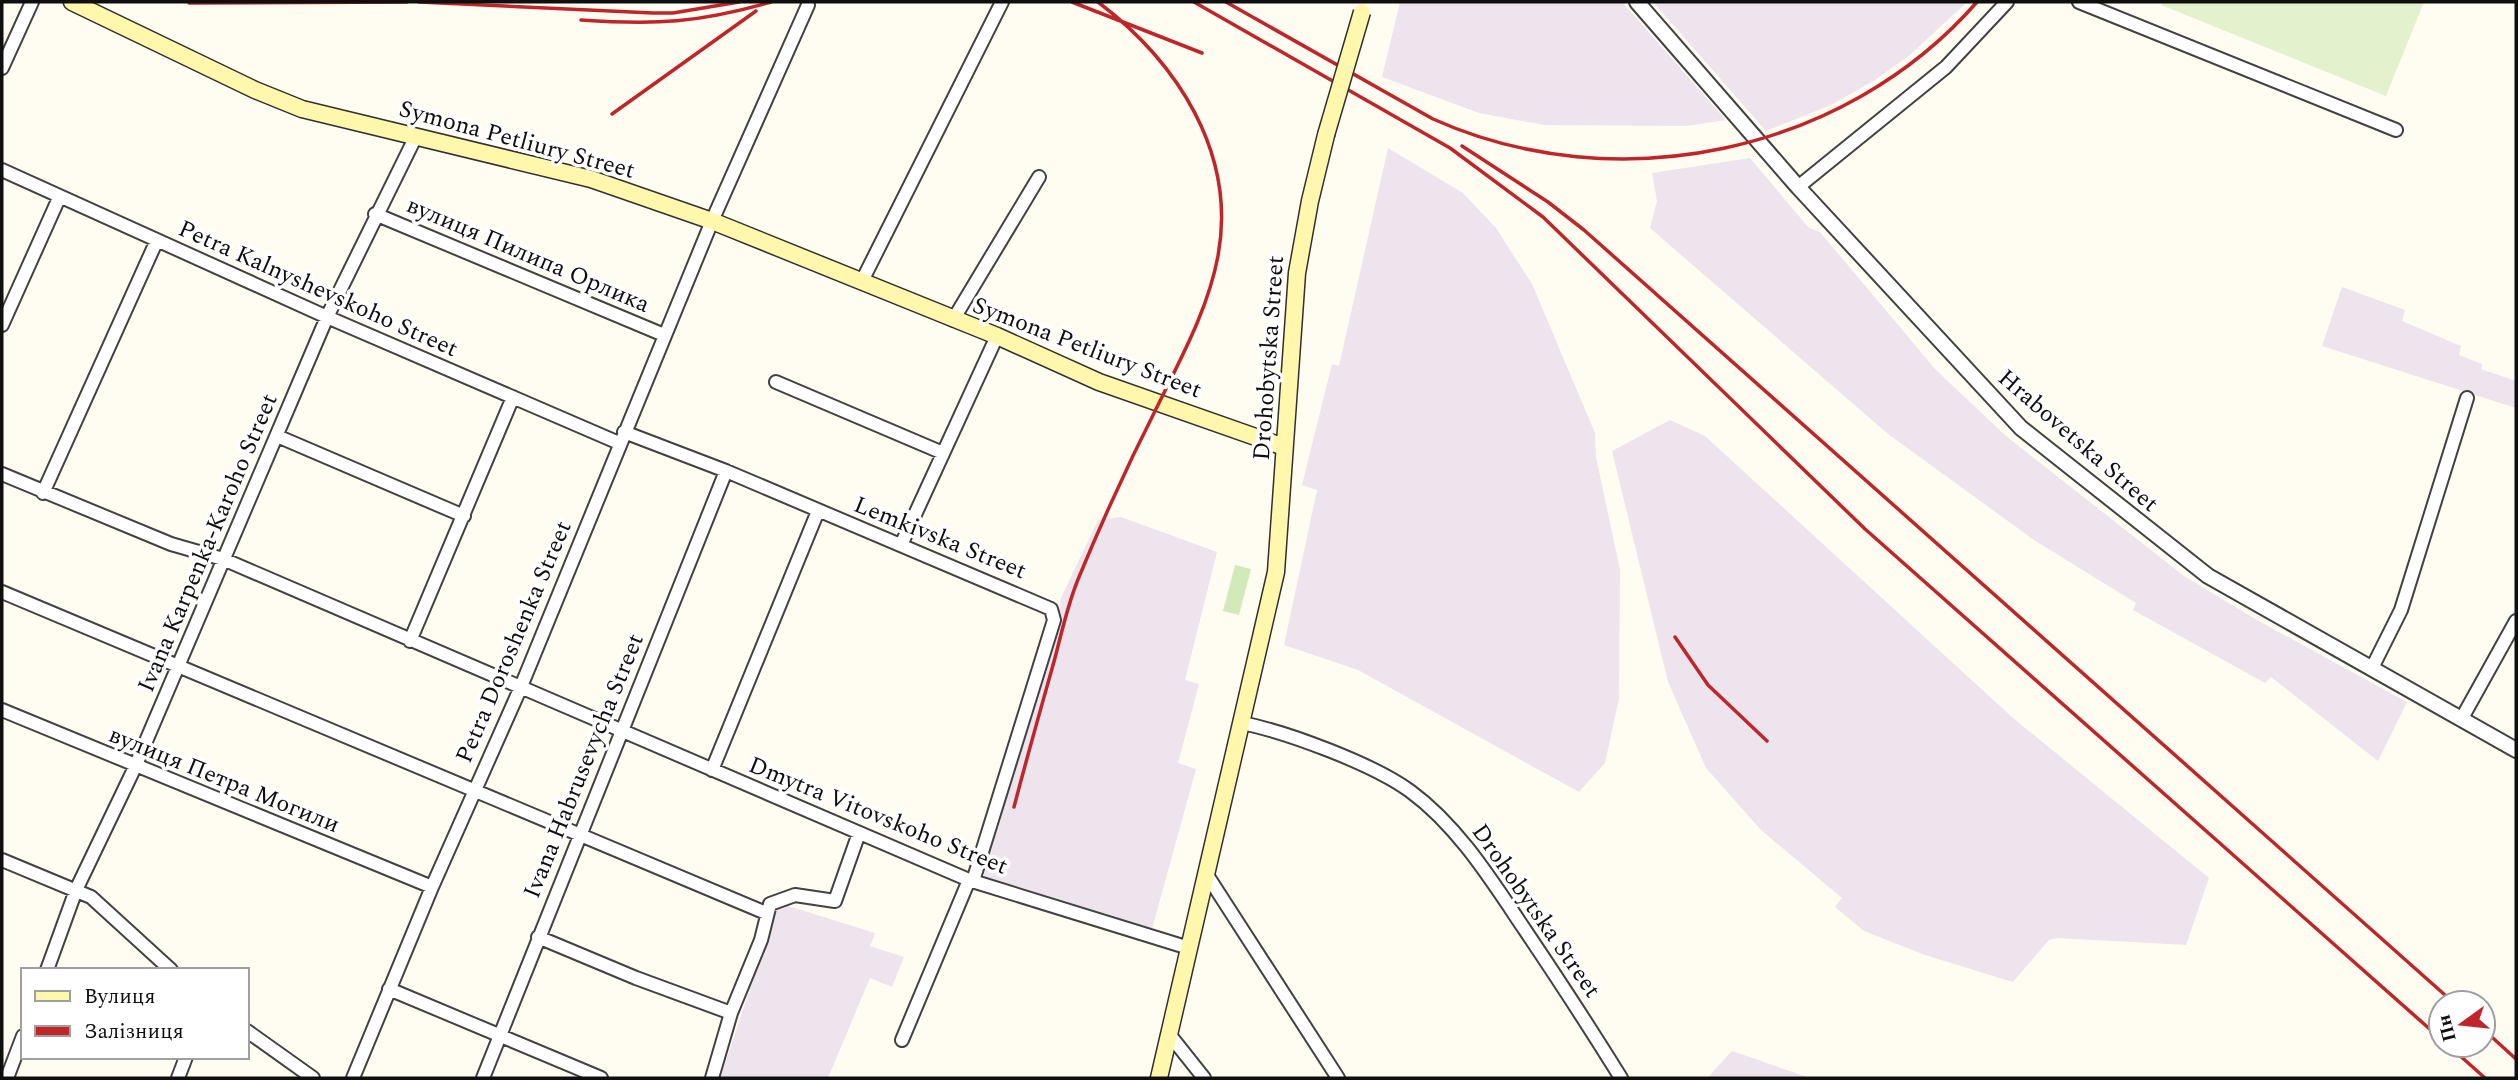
<svg xmlns="http://www.w3.org/2000/svg" width="2518" height="1080" viewBox="0 0 2518 1080" font-family="Spectral,serif">
  <style>
    .industrial { fill: #ede4ed }
    .green { fill: #d2eaba }
    .pitch { fill: #e3f1cc }
    .lines { fill: none; stroke-linecap: round; stroke-linejoin: round }
    .minor-casing { stroke: #424242; stroke-width: 16 }
    .tertiary-casing { stroke: #424242; stroke-width: 18 }
    .secondary-casing { stroke: #313131; stroke-width: 19 }
    .minor { stroke: #fff; stroke-width: 12 }
    .tertiary { stroke: #fff; stroke-width: 14 }
    .secondary { stroke: #fff8ac; stroke-width: 16 }
    .rail { stroke: #c02629; stroke-width: 3.5 }
    .secondary-bridge-casing { stroke: #313131; stroke-width: 19; stroke-linecap: butt }
    .secondary-bridge { stroke: #fff8ac; stroke-width: 16 }
    .labels { text-anchor: middle; dominant-baseline: central; stroke-width: 7; stroke-linejoin: round; paint-order: stroke }
    .street-label { font-size: 24px; fill: #0f0f0f; stroke: #fff }
  </style>
  <rect width="100%" height="100%" fill="#fffdf1"/>
  <!-- industrial -->
  <path class="industrial" d="M 1400,2 L 1622,2 L 1726,120 L 1686,126 L 1544,125 L 1479,113 L 1382,77 Z
    M 1653,2 L 1967,2 L 1910,55 L 1875,80 L 1831,105 L 1766,131 Z
    M 1388,148 L 1463,193 L 1496,228 L 1532,284 L 1595,433 L 1596,457 L 1620,570 L 1619,698 L 1605,763 L 1579,792 L 1358,670 L 1284,645 L 1317,490 L 1302,485 L 1332,364 L 1339,366 Z
    M 1750,158 L 1809,228 L 1820,232 L 1936,370 L 2006,436 L 2184,576 L 2257,620 L 2407,702 L 2378,761 L 2271,677 L 2265,683 L 2133,610 L 2136,603 L 2034,540 L 1888,434 L 1650,228 L 1657,201 L 1652,173 Z
    M 2342,287 L 2405,310 L 2402,321 L 2461,346 L 2459,355 L 2482,364 L 2481,369 L 2516,381 L 2516,408 L 2322,346 Z
    M 1670,420 L 1705,436 L 2013,718 L 2209,878 L 2186,945 L 2057,938 L 2049,940 L 2013,982 L 1925,955 L 1864,931 L 1835,907 L 1842,898 L 1761,830 L 1706,768 L 1668,682 L 1612,451 Z
    M 1121,517 L 1217,552 L 1185,680 L 1199,684 L 1178,763 L 1196,769 L 1152,929 L 987,880 L 981,869 L 1058,621 L 1061,598 L 1098,520 Z
    M 779,903 L 875,933 L 870,946 L 904,957 L 892,987 L 870,978 L 828,1078 L 720,1078 Z
    M 1732,1051 L 1810,1078 L 1707,1078 Z"/>
  <!-- green -->
  <path class="green" d="M 1235,565 L 1251,569 L 1239,615 L 1223,611 Z"/>
  <!-- pitch -->
  <path class="pitch" d="M 2163,2 L 2424,2 L 2386,96 L 2161,5 Z"/>
  <g class="lines">
    <!-- minor casing -->
    <g class="minor-casing">
      <path id="minor" d="M 2079,2 L 2396,130
        M 2,68 L 32,2
        M 2,170 L 327,317 L 619,443
        M 1798,187 L 1946,67 L 2007,2
        M 375,214 L 664,335
        M 862,281 L 1002,2
        M 953,320 L 1039,177
        M 2,325 L 59,198
        M 776,382 L 943,453
        M 624,432 L 726,471 L 1051,609 L 1054,620 L 973,881
        M 277,436 L 464,516
        M 2,474 L 171,544 L 223,559 L 969,880 L 1189,948
        M 43,493 L 157,240
        M 901,545 L 997,336
        M 2,592 L 766,913
        M 410,641 L 513,397
        M 2372,668 L 2401,610 L 2467,398
        M 2,710 L 432,887
        M 2462,718 L 2516,621
        M 1242,723 C 1287,732 1373,764 1410,791 C 1458,826 1492,881 1525,930 C 1558,979 1590,1028 1621,1078
        M 712,770 L 818,511
        M 2,860 L 91,897 L 171,970
        M 1207,875 L 1338,1078
        M 538,937 L 636,978 L 731,1013
        M 47,970 L 76,890 L 135,767 L 327,317 L 416,136
        M 389,989 L 601,1078
        M 247,1031 L 313,1078
        M 1169,1034 L 1204,1078
        M 902,1040 L 969,880
        M 7,1078 L 23,1036
        M 178,1078 L 186,1057
        M 353,1078 L 432,887 L 520,689 L 712,221 L 808,5
        M 483,1078 L 726,471
        M 712,1078 L 731,1013 L 761,940 L 770,904 L 795,895 L 835,901 L 859,833"/>
    </g>
    <!-- tertiary casing -->
    <g class="tertiary-casing">
      <path id="tertiary" d="M 1637,2 L 1798,187 L 2021,428 L 2208,576 L 2516,750"/>
    </g>
    <!-- secondary casing -->
    <g class="secondary-casing">
      <path id="secondary" d="M 72,2 L 255,90 L 302,109 L 591,179 L 712,221 L 997,336 L 1099,382 L 1284,447
        M 1159,1078 L 1276,572 L 1297,273 L 1310,201 L 1326,135"/>
    </g>
    <!-- minor -->
    <use href="#minor" class="minor"/>
    <!-- tertiary -->
    <use href="#tertiary" class="tertiary"/>
    <!-- secondary -->
    <use href="#secondary" class="secondary"/>
    <!-- rail -->
    <path class="rail" d="M 419,2 L 653,13 L 673,13 L 739,2
      M 1072,2 L 1202,53
      M 1194,2 L 1450,148 L 1543,217 L 1865,529 L 2441,1039
      M 1226,2 L 1433,119 C 1616,201 1844,154 1977,2
      M 189,3 L 407,2
      M 581,20 C 656,25 698,23 771,2
      M 612,114 L 756,11
      M 1462,146 L 1548,202 L 1584,230 L 2454,1003
      M 1675,637 L 1708,685 L 1767,741
      M 1014,807 C 1027,757 1041,708 1055,658 C 1062,631 1068,603 1079,577 C 1103,519 1130,460 1159,403 C 1182,356 1208,309 1218,256 C 1237,153 1177,62 1098,2
      M 2483,1029 L 2516,1059
      M 2448,1045 L 2485,1078"/>
    <!-- secondary-bridge casing -->
    <g class="secondary-bridge-casing">
      <path id="secondary-bridge" d="M 1326,135 L 1362,12"/>
    </g>
    <!-- secondary-bridge -->
    <use href="#secondary-bridge" class="secondary-bridge"/>
  </g>
  <g class="labels">
    <!-- street labels -->
    <g class="street-label">
      <text transform="translate(517 140) rotate(15)">Symona Petliury Street</text>
      <text transform="translate(528 255) rotate(23)">вулиця Пилипа Орлика</text>
      <text transform="translate(318 289) rotate(24)">Petra Kalnyshevskoho Street</text>
      <text transform="translate(1087 348) rotate(21)">Symona Petliury Street</text>
      <text transform="translate(1269 358) rotate(-86)">Drohobytska Street</text>
      <text transform="translate(2078 441) rotate(41)">Hrabovetska Street</text>
      <text transform="translate(940 538) rotate(22)">Lemkivska Street</text>
      <text transform="translate(208 543) rotate(-67)">Ivana Karpenka-Karoho Street</text>
      <text transform="translate(514 642) rotate(-67)">Petra Doroshenka Street</text>
      <text transform="translate(584 766) rotate(-68)">Ivana Habrusevycha Street</text>
      <text transform="translate(224 780) rotate(22)">вулиця Петра Могили</text>
      <text transform="translate(878 816) rotate(22)">Dmytra Vitovskoho Street</text>
      <text transform="translate(1536 911) rotate(55)">Drohobytska Street</text>
    </g>
  </g>
  <!-- border -->
  <rect width="2518" height="1080" fill="none" stroke="#0f0f0f" stroke-width="7"/>
  <!-- legend -->
  <rect x="21" y="968" width="228" height="91" fill="#ffffff" stroke="#9f9f9f" stroke-width="2"/>
  <rect x="35" y="991" width="35" height="10" fill="#fff8ac" stroke="#9f9f9f" stroke-width="2"/>
  <text x="84" y="1003" font-size="21" fill="#0f0f0f">Вулиця</text>
  <rect x="35" y="1026" width="35" height="10" fill="#c02629" stroke="#9f9f9f" stroke-width="2"/>
  <text x="84" y="1038" font-size="21" fill="#0f0f0f">Залізниця</text>
  <!-- north arrow -->
  <g transform="translate(2462 1024) rotate(255)"><circle r="33" fill="#ffffff" stroke="#9f9f9f" stroke-width="2"/>
  <path d="M0-5L12 26L0 18L-12 26Z" fill="#c02629"/>
  <text y="-10" font-size="19" font-weight="bold" text-anchor="middle" fill="#0f0f0f">Пн</text>
  </g>
</svg>
